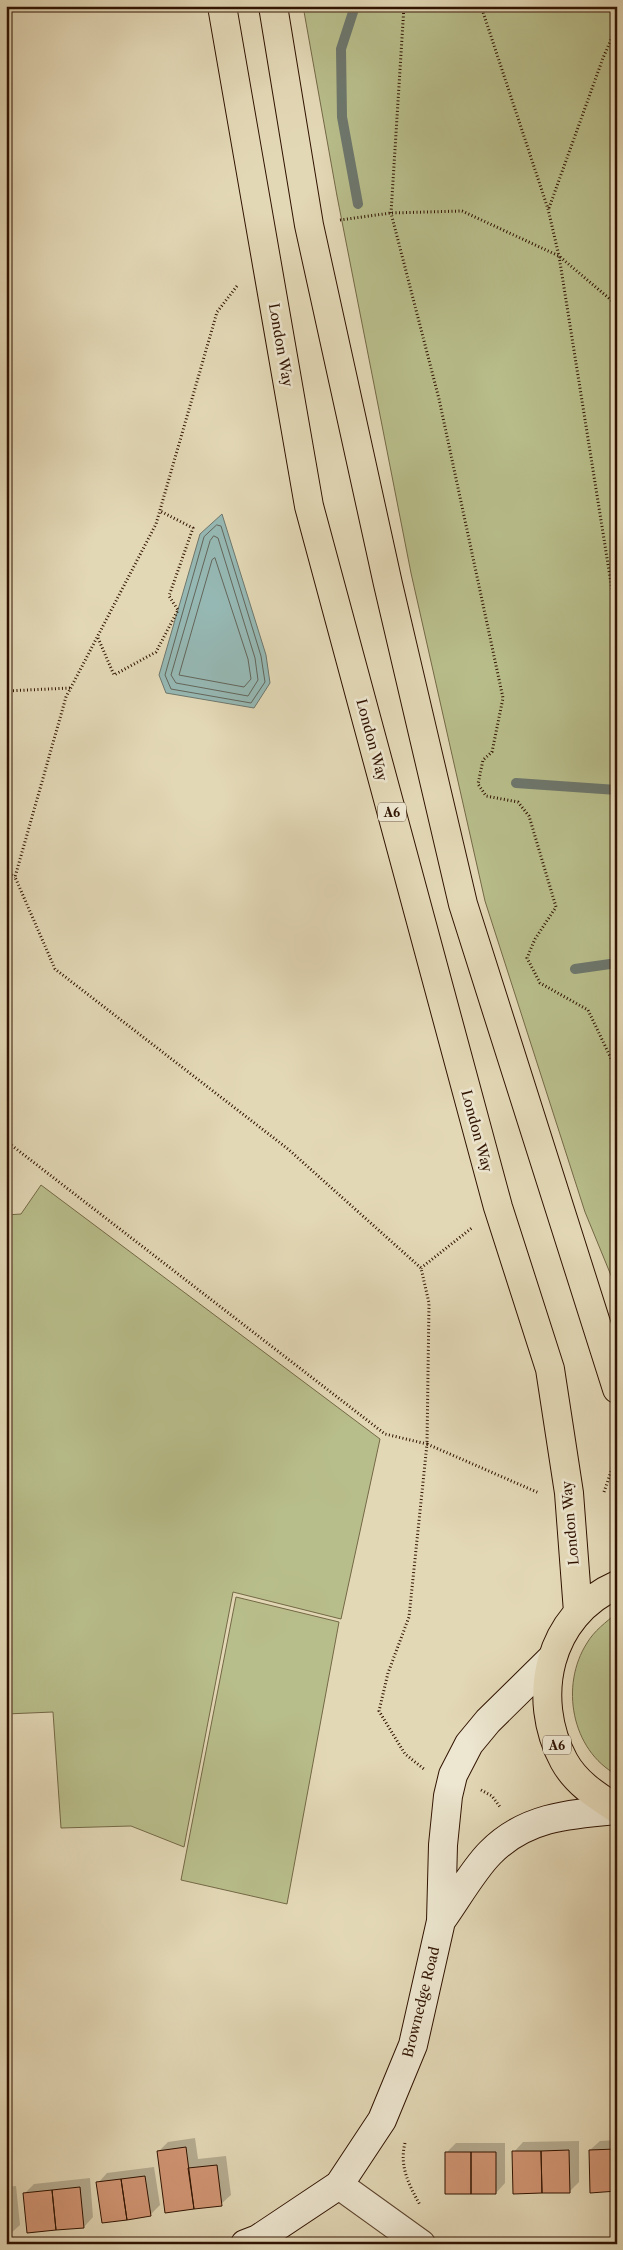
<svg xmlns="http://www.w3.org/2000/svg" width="623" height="2250" viewBox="0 0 623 2250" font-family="'Libre Caslon Text',serif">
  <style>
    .green { fill: #b8be8b; stroke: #746846 }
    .water { fill: #96b9b5; stroke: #6d776d }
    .shadow { fill: #0003 }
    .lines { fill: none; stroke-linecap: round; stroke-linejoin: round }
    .shore { stroke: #63665b; stroke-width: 1 }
    .stream { stroke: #6d776d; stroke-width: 10 }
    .building { fill: #d29675; stroke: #301301 }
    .street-casing { stroke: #5d442e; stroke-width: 30 }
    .secondary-casing { stroke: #301301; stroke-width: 30 }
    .highway-casing { stroke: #301301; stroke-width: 30 }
    .path { stroke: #301301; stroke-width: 3; stroke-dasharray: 1 2.5; stroke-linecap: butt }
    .street { stroke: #ede6d0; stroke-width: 28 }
    .secondary { stroke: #ede6d0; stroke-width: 28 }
    .highway { stroke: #e3d8b6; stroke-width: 28 }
    .labels { text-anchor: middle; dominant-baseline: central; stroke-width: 5; stroke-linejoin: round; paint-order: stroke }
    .shield { fill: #ede6d0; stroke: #69523f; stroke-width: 1 }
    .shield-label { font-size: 12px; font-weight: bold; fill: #301301 }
    .street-label { font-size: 14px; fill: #301301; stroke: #ede6d0 }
  </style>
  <rect width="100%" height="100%" fill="#e3d8b6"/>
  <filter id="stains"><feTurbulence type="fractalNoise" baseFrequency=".004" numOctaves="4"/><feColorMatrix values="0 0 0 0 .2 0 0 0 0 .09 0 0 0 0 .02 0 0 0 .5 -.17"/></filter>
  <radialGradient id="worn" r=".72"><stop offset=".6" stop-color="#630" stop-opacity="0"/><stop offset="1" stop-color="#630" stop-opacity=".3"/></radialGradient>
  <!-- green -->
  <path class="green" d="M 303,6 L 617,6 L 617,1290 L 585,1212 L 485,901 L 411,573 L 337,196 Z
    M 41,1185 L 380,1439 L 341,1619 L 233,1592 L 184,1847 L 131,1826 L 61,1828 L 53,1712 L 6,1714 L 6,1215 L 21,1214 Z
    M 236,1597 L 339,1622 L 287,1904 L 181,1880 Z
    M 617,1613 L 617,1775 C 571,1750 560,1685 587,1643 C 594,1631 606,1622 617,1613 Z"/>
  <!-- water -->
  <path class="water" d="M 222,514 L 266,655 L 270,683 L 254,708 L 166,693 L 159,675 L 200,534 Z"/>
  <!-- shadow -->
  <path class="shadow" d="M 195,2138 L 198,2159 L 226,2156 L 231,2195 L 221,2204 L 158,2152 L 168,2142 Z
    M 617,2140 L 617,2190 L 590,2150 L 600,2141 Z
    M 579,2141 L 579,2182 L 570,2191 L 514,2152 L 523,2142 Z
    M 456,2143 L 505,2143 L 505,2183 L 496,2193 L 447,2152 Z
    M 154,2167 L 160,2205 L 150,2215 L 98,2183 L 107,2173 Z
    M 90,2178 L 93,2217 L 84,2227 L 25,2193 L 34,2184 Z
    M 16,2186 L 20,2225 L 10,2234 L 6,2235 L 6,2187 Z"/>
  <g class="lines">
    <!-- shore -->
    <path class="shore" d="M 217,525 L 221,526 L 261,656 L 265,682 L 251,703 L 171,689 L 165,675 L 204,537 Z
      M 214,536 L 218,538 L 255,658 L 258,680 L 248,696 L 176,683 L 171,675 L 210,541 Z
      M 215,558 L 248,659 L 251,679 L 244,687 L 179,675 L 212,560 Z"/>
    <!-- stream -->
    <path class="stream" d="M 355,6 L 341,49 L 342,117 L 358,204
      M 516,783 L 617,790
      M 575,969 L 617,963"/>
  </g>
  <!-- building -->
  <path class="building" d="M 186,2147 L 194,2209 L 165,2213 L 157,2151 Z
    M 616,2149 L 617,2191 L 590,2193 L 589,2150 Z
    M 569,2150 L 570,2193 L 542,2193 L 541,2151 Z
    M 512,2151 L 541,2151 L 542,2193 L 513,2194 Z
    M 445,2152 L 471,2152 L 471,2194 L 445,2194 Z
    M 471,2152 L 496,2152 L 496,2194 L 471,2194 Z
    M 217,2165 L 222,2206 L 194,2209 L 188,2168 Z
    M 145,2176 L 151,2216 L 127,2220 L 121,2179 Z
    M 121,2179 L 127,2220 L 102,2223 L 96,2182 Z
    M 80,2187 L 84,2228 L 56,2230 L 52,2190 Z
    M 52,2190 L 56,2230 L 27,2233 L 23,2193 Z
    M 6,2195 L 11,2236 L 6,2236 Z"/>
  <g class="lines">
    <!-- street casing -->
    <g class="street-casing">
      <path id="street" d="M 339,2185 L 421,2244"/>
    </g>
    <!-- secondary casing -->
    <g class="secondary-casing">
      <path id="secondary" d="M 441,1921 C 455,1902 473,1870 490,1853 C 525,1817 569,1814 617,1810
        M 245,2244 L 258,2239 L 339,2185 L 382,2120 L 413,2045 L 441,1921 L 443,1845 L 448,1796 L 453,1775 L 469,1744 L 488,1721 L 552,1658"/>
    </g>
    <!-- highway casing -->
    <g class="highway-casing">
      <path id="highway" d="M 222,6 L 309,506 L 498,1207 L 550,1369 L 569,1493 L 578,1612
        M 273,6 L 309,225 L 388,584 L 463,904 L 617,1389
        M 617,1585 C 548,1615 530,1698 564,1761 C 576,1783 597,1796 617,1809"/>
    </g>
    <!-- path -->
    <path class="path" d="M 404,6 L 391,213 L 439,399 L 503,698 L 492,752 L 483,760 L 478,784 L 486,796 L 518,802 L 529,816 L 556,907 L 535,939 L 527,958 L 540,983 L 588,1010 L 617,1071
      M 481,6 L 548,209 L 559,256 L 617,621
      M 549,208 L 603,58 L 617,26
      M 340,220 L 391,213 L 462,211 L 559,256 L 617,305
      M 237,286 L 217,312 L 156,524 L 66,697 L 15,877 L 55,969 L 288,1149 L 421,1268 L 429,1303 L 427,1444 L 539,1493
      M 98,638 L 114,675 L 156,652 L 178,610 L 169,596 L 193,528 L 160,511
      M 6,691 L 70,688
      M 6,871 L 15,877
      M 6,1141 L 385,1434 L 427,1444 L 409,1617 L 388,1673 L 379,1711 L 405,1754 L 424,1769
      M 421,1268 L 473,1227
      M 604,1492 L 615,1460
      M 481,1790 L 492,1796 L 500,1807
      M 405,2143 C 399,2166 409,2185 420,2205"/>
    <!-- street -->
    <use href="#street" class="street"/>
    <!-- secondary -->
    <use href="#secondary" class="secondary"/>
    <!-- highway -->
    <use href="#highway" class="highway"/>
  </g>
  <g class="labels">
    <!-- shield labels -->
    <g class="shield">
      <rect x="378" y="802.5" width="28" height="19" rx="4"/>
      <rect x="543" y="1735.5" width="28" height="19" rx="4"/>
    </g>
    <g class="shield-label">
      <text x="392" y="812">A6</text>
      <text x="557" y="1745">A6</text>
    </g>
    <!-- street labels -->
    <g class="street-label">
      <text transform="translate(281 345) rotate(80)">London Way</text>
      <text transform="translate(372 740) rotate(75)">London Way</text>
      <text transform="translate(477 1131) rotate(75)">London Way</text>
      <text transform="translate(570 1523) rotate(-95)">London Way</text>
      <text transform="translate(421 2002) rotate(-76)">Brownedge Road</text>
    </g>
  </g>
  <!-- margin -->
  <rect width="623" height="2250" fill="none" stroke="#e3d8b6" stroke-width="25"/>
  <rect x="8" y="8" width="608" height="2235" fill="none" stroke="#301301" stroke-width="2.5"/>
  <rect x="12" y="12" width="598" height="2225" fill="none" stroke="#301301"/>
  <rect width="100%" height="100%" filter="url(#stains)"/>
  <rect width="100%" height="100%" fill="url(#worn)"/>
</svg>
